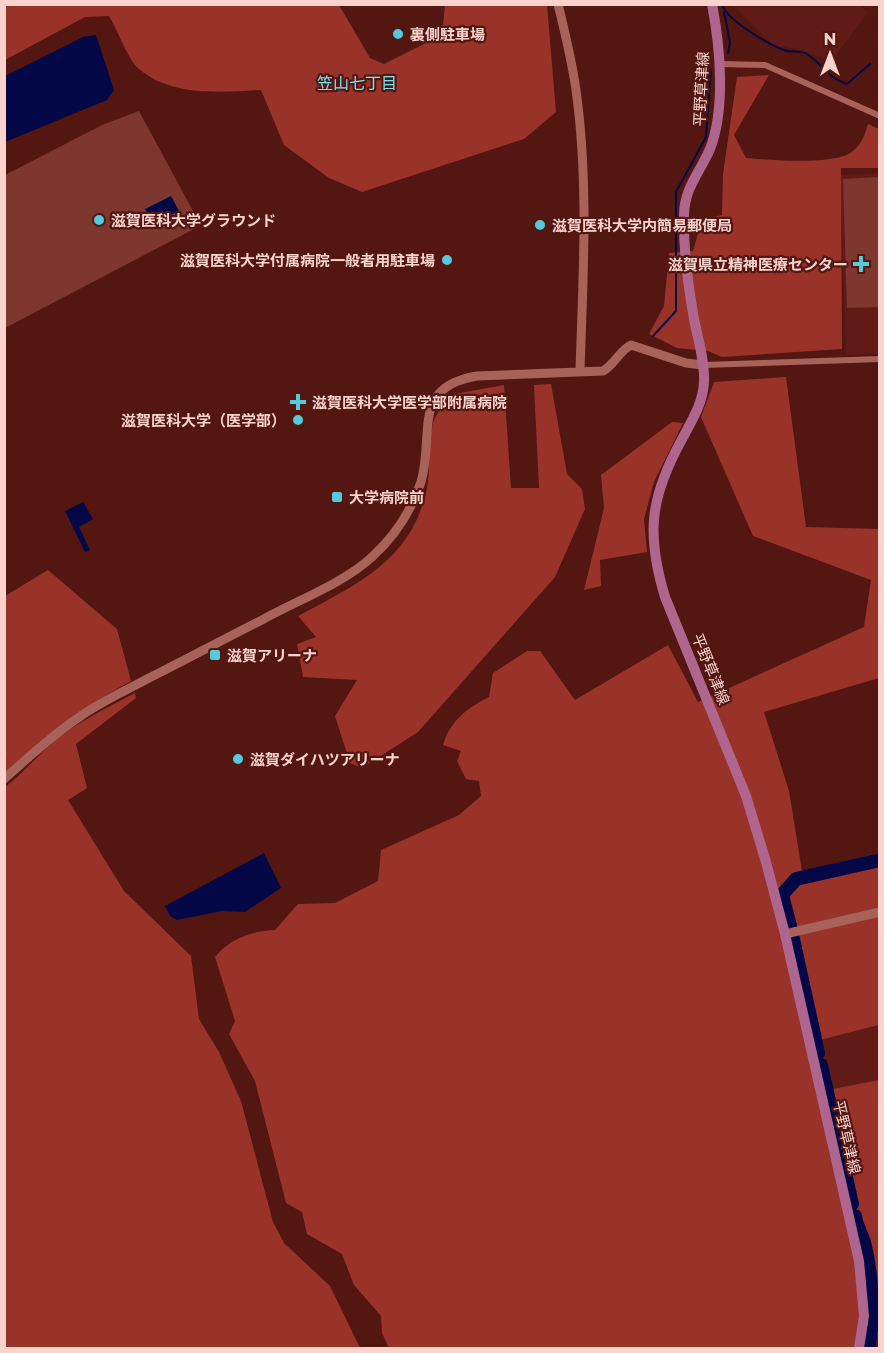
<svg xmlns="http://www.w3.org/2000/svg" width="884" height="1353" viewBox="0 0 884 1353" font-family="Montserrat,'Noto Sans JP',sans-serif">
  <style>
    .built { fill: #611b16 }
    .green { fill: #7e372f }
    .forest { fill: #99332a }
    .water { fill: #040745 }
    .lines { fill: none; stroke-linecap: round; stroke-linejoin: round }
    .stream { stroke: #040745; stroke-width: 2 }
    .river { stroke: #040745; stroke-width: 14 }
    .street { stroke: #a76259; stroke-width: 6 }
    .secondary { stroke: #a76259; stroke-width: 9 }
    .primary { stroke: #af668e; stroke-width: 10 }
    .poi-dot { fill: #53cbdb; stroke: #531611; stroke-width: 2 }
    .labels { text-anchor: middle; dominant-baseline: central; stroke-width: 4.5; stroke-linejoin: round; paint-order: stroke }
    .poi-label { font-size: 15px; font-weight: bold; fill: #fbd3cd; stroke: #531611; text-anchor: start }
    .street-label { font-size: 15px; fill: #fbd3cd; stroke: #531611 }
    .neighbourhood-label { font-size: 16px; fill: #79e2f2; stroke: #531611 }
  </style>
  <rect width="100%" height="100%" fill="#531611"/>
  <!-- built -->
  <path class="built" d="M 733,5 L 859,5 L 868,12 L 831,62 L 802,50 L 773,45 Z
    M 879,173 L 879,354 L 846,355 L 840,175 Z
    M 879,1025 L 879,1080 L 822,1091 L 811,1042 Z"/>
  <!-- green -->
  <path class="green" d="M 139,111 L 193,211 L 194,229 L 5,328 L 5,175 L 102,125 Z
    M 879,177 L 879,307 L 847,308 L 843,179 Z"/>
  <!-- forest -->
  <path class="forest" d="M 4,5 L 339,5 L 370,58 L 384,64 L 442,35 L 445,5 L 547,5 L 556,112 L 524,139 L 362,192 L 329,178 L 284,145 L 261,90 C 220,92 172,97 139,69 C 128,60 117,29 109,16 L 85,17 L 5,60 Z
    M 769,75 L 734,135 L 746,158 C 774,160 818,164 844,156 C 859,151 865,136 868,124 L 879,129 L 879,168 L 841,168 L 842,349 L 722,357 L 708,351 L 677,348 L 649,334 L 664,306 L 669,253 L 693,251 L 702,220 L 722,215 L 723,174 L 737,77 Z
    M 786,377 L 806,527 L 879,529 L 879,678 L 764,712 L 789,791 L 802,871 L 879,853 L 879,1025 L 812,1042 L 822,1091 L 879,1080 L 880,1331 L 869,1348 L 389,1348 L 382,1333 L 381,1316 L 354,1285 L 342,1254 L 307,1234 L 302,1212 L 286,1203 L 255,1081 L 229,1034 L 235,1021 L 215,957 C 230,938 253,931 275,930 L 298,904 L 335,903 L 378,881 L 381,850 L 459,815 L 481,796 L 479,781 L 466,779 L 457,761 L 461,751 L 443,745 C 450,721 467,708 489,697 L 493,673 L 527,651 L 540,651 L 575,700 L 668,645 L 698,702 L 864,627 L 871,580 L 753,536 L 701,417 L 714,382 Z
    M 551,384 L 567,474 L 582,489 L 585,509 L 555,577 L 418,732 L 362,768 L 350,763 L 335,716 L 357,680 L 303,677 L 297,644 L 316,637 L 298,616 C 357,584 412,561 427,488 C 431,467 427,444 433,423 C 436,414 444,404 449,395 L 504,385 L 511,488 L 539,488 L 534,385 Z
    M 672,422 L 683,423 L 654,482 L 644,519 L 647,552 L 600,560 L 601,586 L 584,590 L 604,508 L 601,475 Z
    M 48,570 L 117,629 L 131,681 C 80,709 47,734 5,774 L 5,596 Z
    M 135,693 L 136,698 L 76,744 L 87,788 L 68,800 L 124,891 L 191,956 L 199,1019 L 219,1052 L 241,1101 L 273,1222 L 284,1243 L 330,1286 L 360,1348 L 5,1348 L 5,787 C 23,774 36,757 53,742 C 77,722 107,708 135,693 Z"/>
  <!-- water -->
  <path class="water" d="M 96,35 L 114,90 L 107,100 L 5,142 L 5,76 L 83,37 Z
    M 171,196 L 179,211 L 153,224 L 145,209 Z
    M 83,502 L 93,519 L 79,527 L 90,550 L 85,552 L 65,511 Z
    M 264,853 L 281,888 L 245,912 L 222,911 L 177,920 L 170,916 L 165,906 Z"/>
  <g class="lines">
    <!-- stream -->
    <path class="stream" d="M 722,4 C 726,20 768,44 784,50 C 791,53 800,50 807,54 C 822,64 829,79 847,84 L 870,64
      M 724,12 L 730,42 L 728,53
      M 653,336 L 676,311 L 676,192 L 706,137 L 711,69"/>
    <!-- river -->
    <path class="river" d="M 790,926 L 782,895 L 796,879 L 880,860
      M 793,939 L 818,1053
      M 821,1065 L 852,1204
      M 855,1216 C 856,1225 861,1233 864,1242 C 872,1274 875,1317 868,1348"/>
    <!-- street -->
    <path class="street" d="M 719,64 L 765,65 L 880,116
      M 703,365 L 880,359"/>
    <!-- secondary -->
    <path class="secondary" d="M 558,4 C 565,33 572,61 576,90 C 589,183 583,277 580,370
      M 4,779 C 28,758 51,736 78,718 C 100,702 125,691 149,678 C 187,659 224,639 262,620 C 296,601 344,583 372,557 C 395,536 411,512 421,482 C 435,434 410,387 477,376 L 603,371 C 615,364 619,351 631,345 L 686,363 L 703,365
      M 785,934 L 880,912"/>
    <!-- primary -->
    <path class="primary" d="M 712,4 C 720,46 726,108 710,149 C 700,172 684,189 684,215 C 683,250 688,285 694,319 C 698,339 705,362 704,382 C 703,404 691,422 681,441 C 650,498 646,534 665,597 L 746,796 L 766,862 L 785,934 L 859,1261 L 864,1316 L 859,1348"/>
  </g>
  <!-- markers -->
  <g class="poi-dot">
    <circle cx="398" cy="34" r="6"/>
    <circle cx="99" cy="220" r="6"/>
    <circle cx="540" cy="225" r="6"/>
    <circle cx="447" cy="260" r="6"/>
    <path d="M858 255h6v6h6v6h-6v6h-6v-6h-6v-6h6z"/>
    <path d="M295 393h6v6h6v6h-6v6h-6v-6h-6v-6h6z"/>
    <circle cx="298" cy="420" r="6"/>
    <rect x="331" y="491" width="12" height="12" rx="3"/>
    <rect x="209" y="649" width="12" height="12" rx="3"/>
    <circle cx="238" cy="759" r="6"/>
  </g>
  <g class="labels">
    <!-- poi labels -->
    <g class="poi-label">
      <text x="410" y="34">裏側駐車場</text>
      <text x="111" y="220">滋賀医科大学グラウンド</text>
      <text x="552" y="225">滋賀医科大学内簡易郵便局</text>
      <text x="435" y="260" text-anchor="end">滋賀医科大学付属病院一般者用駐車場</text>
      <text x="848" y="264" text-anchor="end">滋賀県立精神医療センター</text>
      <text x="312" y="402">滋賀医科大学医学部附属病院</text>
      <text x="286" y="420" text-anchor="end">滋賀医科大学（医学部）</text>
      <text x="349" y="497">大学病院前</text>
      <text x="227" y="655">滋賀アリーナ</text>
      <text x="250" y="759">滋賀ダイハツアリーナ</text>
    </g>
    <!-- street labels -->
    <g class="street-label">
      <text transform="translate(701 89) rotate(-87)">平野草津線</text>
      <text transform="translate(711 669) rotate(68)">平野草津線</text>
      <text transform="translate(847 1137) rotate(77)">平野草津線</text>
    </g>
    <!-- neighbourhood labels -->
    <g class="neighbourhood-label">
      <text x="357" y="83">笠山七丁目</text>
    </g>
  </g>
  <!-- border -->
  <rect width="884" height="1353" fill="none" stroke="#fbd3cd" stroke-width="12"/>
  <!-- north arrow -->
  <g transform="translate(830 54)" stroke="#531611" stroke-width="4.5" paint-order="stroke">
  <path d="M0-4.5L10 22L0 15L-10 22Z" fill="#fbd3cd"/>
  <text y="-9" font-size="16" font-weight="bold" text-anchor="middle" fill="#fbd3cd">N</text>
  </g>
</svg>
